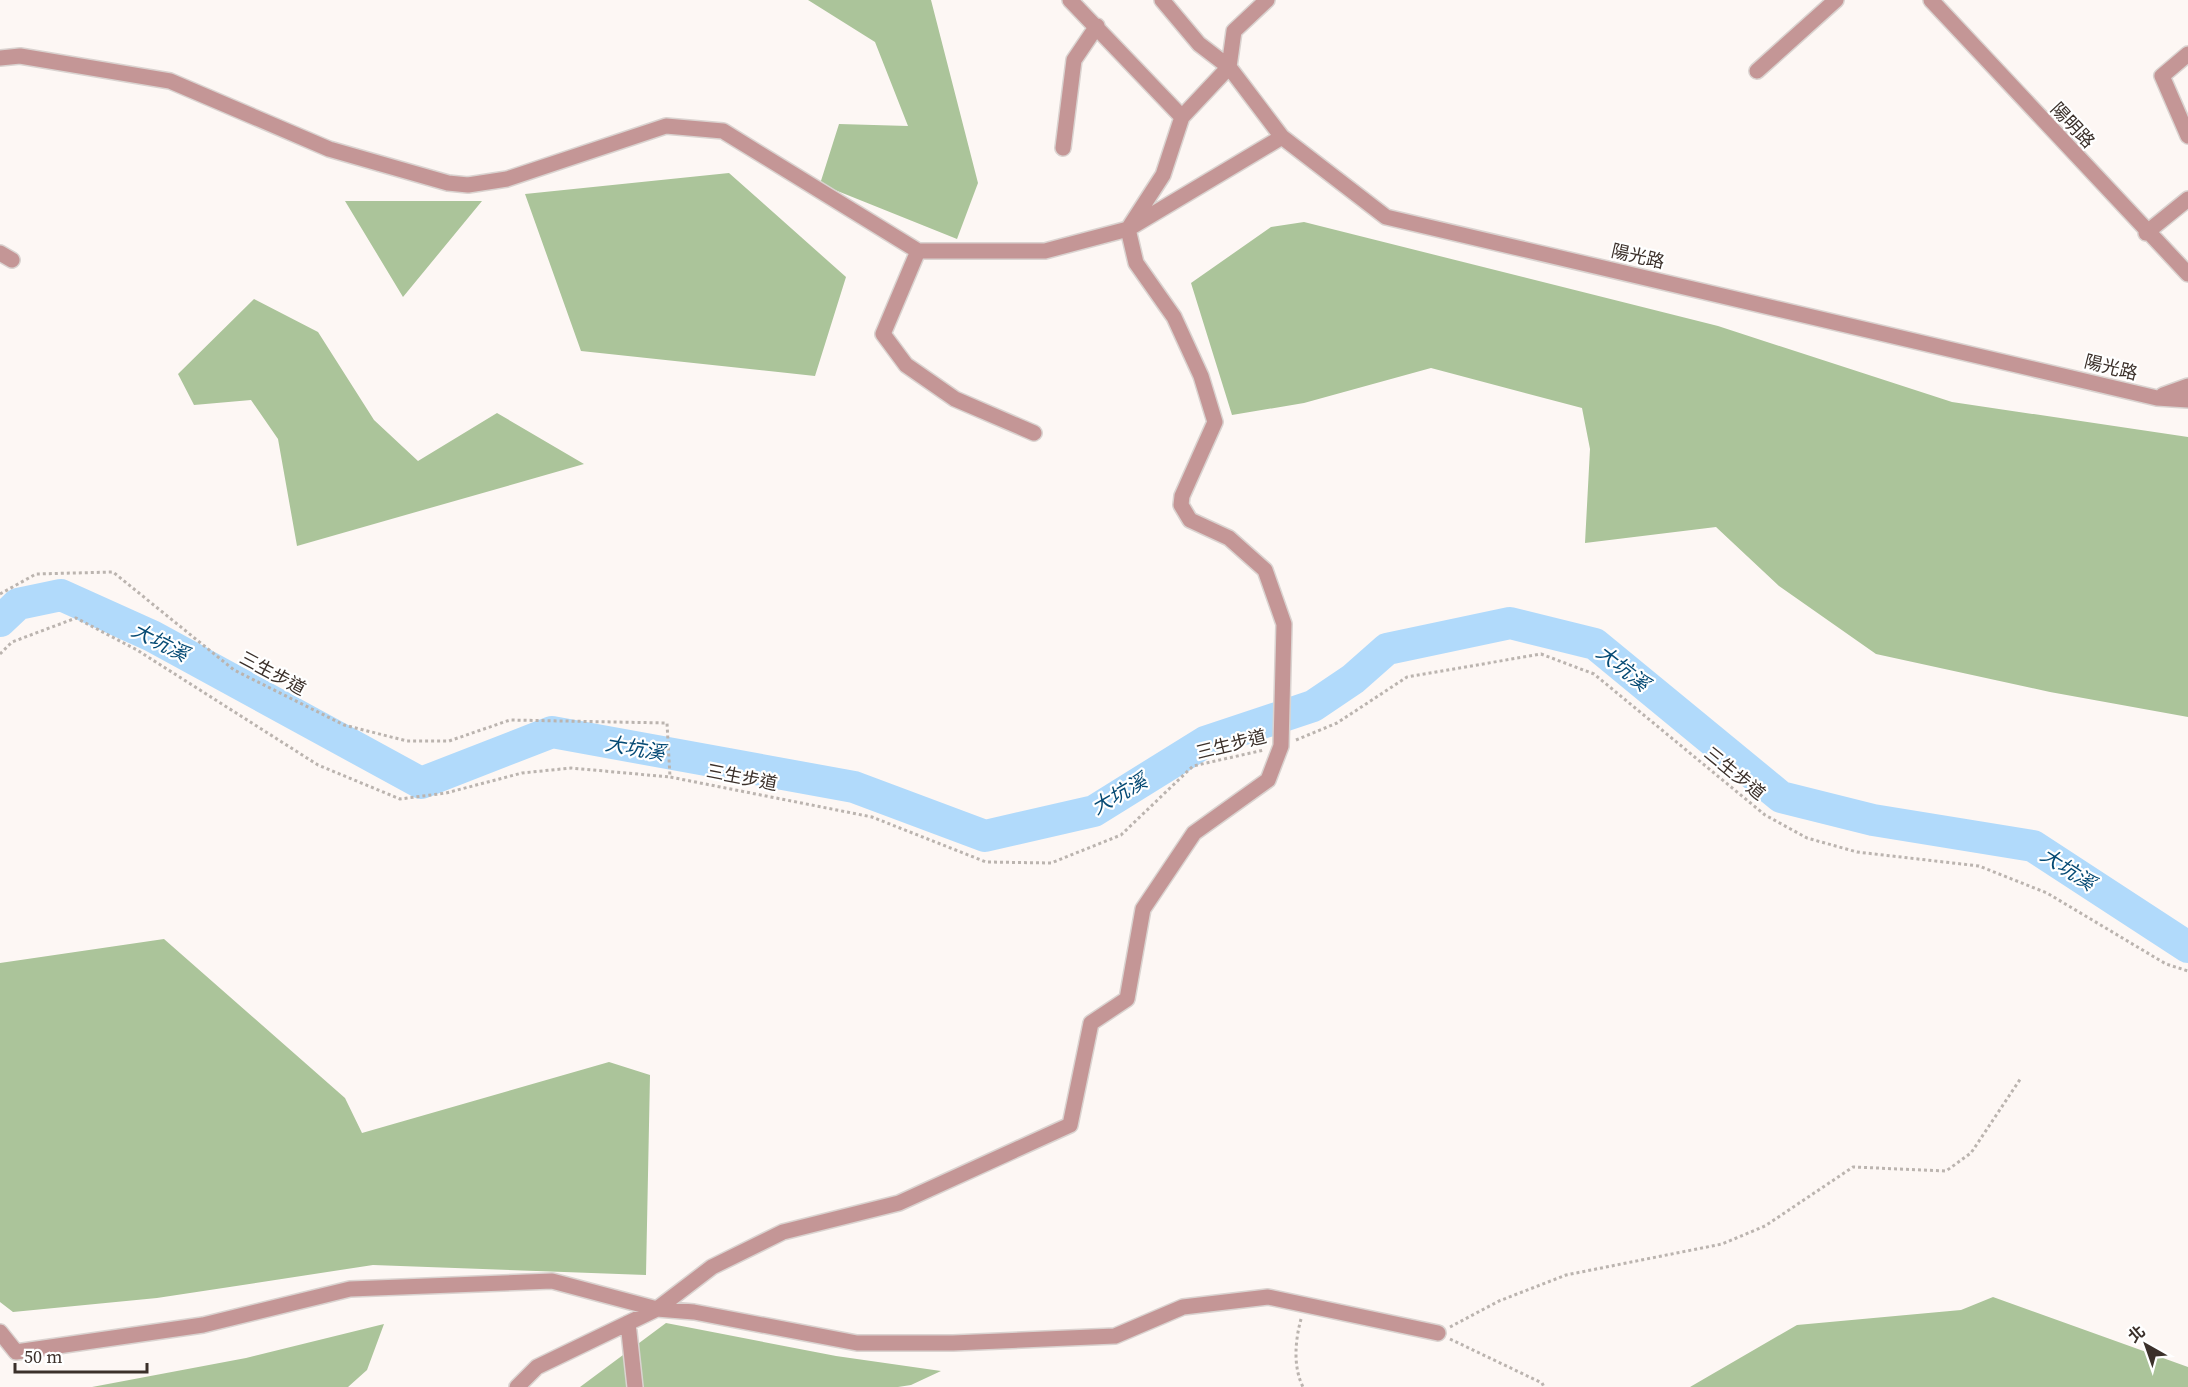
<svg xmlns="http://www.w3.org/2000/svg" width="2188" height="1387" viewBox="0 0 2188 1387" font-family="'Source Serif 4','Noto Sans TC',serif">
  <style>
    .forest { fill: #abc49a }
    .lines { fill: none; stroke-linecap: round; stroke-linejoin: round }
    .river { stroke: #b1dafb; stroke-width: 32 }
    .minor-casing { stroke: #dad3d0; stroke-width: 18 }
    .path { stroke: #bbb4af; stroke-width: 3; stroke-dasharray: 3 3; stroke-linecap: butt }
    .minor { stroke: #c49696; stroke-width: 15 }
    .labels { text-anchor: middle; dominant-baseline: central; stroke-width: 4.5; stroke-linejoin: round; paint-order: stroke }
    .street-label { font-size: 18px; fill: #3b302a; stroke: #fff }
    .water-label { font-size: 20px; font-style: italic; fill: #054a74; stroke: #fff }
  </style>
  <rect width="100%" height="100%" fill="#fdf7f4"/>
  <!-- forest -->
  <path class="forest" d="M 808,0 L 931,0 L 978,183 L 957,239 L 820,184 L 839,124 L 908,126 L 875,42 Z
    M 729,173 L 846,277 L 815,376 L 581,351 L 525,194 Z
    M 345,201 L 482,201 L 403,297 Z
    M 1304,222 L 1718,326 L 1952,402 L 2188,437 L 2188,717 L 2050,692 L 1876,654 L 1779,586 L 1716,527 L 1585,543 L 1590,449 L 1582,408 L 1431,368 L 1304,403 L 1232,415 L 1191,283 L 1271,227 Z
    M 254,299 L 318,332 L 374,420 L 418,461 L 497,413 L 584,464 L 297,546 L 278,439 L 251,400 L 194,405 L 178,374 Z
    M 164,939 L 345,1098 L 362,1133 L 609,1062 L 650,1075 L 646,1275 L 373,1265 L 157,1298 L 13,1312 L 0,1302 L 0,963 Z
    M 1993,1297 L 2188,1367 L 2188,1387 L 1690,1387 L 1797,1325 L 1961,1310 Z
    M 666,1323 L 836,1356 L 941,1371 L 911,1385 L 898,1387 L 580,1387 Z
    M 384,1324 L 367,1370 L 348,1387 L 92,1387 L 246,1358 Z"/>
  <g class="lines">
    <!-- river -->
    <path class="river" d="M 0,621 L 18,604 L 61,595 L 152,636 L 421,783 L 552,732 L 854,787 L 985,836 L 1094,811 L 1205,742 L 1313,706 L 1353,679 L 1387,649 L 1510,623 L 1595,644 L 1781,797 L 1873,820 L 2033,846 L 2188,947"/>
    <!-- minor casing -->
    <g class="minor-casing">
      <path id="minor" d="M 1070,0 L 1182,117
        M 1162,0 L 1199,44 L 1229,67 L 1282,137 L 1386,217 L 2157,398 L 2188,400
        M 1931,0 L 2188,274
        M 2188,54 L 2162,76 L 2188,136
        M 0,58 L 20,56 L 170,81 L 329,149 L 448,183 L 468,185 L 507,179 L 666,126 L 723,131 L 918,251 L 1045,251 L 1128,229 L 1282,137
        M 1757,71 L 1836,0
        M 1063,148 L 1074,60 L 1097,26
        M 2146,233 L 2188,199
        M 918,251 L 883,334 L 906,365 L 955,399 L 1034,433
        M 0,253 L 12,260
        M 2163,395 L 2188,386
        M 628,1323 L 635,1387
        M 0,1332 L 16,1352 L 203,1325 L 350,1289 L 552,1281 L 657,1309 L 694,1312 L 857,1343 L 953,1343 L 1115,1336 L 1183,1307 L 1268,1297 L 1438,1333
        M 517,1387 L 537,1367 L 657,1309 L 712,1267 L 783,1232 L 899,1203 L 1070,1125 L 1091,1023 L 1127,999 L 1143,909 L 1194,833 L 1268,780 L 1281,746 L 1284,624 L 1265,570 L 1229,538 L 1190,520 L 1181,505 L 1182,496 L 1215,422 L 1201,376 L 1174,317 L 1136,263 L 1128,229 L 1163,175 L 1182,117 L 1229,67 L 1234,31 L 1267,0"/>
    </g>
    <!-- path -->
    <path class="path" d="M 0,594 L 36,574 L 113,572 L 234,670 L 344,725 L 407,741 L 449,741 L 510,720 L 667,723 L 670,777 L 872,817 L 986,862 L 1051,863 L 1121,835 L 1193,766 L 1264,750
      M 0,654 L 12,642 L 76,618 L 137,650 L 318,765 L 400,799 L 446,793 L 522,773 L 571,768 L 670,777
      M 1296,740 L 1337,723 L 1407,677 L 1541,654 L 1594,674 L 1765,815 L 1807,838 L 1857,852 L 1979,866 L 2047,893 L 2166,964 L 2188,971
      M 1301,1319 C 1295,1341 1293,1367 1303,1387
      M 1450,1327 L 1499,1301 L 1566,1275 L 1722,1244 L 1765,1226 L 1853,1167 L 1946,1171 L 1971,1153 L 2021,1078
      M 1450,1339 L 1542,1383 L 1544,1387"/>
    <!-- minor -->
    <use href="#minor" class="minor"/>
  </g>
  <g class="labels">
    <!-- street labels -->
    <g class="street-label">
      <text transform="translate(2073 125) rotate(47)">陽明路</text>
      <text transform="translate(1638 256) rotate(13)">陽光路</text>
      <text transform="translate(2111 367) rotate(14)">陽光路</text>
      <text transform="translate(273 673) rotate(28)">三生步道</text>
      <text transform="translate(1231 744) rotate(-14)">三生步道</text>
      <text transform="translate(1735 773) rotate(39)">三生步道</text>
      <text transform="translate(742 777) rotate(11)">三生步道</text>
    </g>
    <!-- water labels -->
    <g class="water-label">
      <text transform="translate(160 642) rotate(27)">大坑溪</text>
      <text transform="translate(1623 668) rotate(38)">大坑溪</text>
      <text transform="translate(635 748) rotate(10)">大坑溪</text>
      <text transform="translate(1119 794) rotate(-30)">大坑溪</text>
      <text transform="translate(2068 869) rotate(33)">大坑溪</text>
    </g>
  </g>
  <!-- north arrow -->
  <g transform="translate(2146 1345) rotate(320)" stroke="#ffffff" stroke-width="4.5" paint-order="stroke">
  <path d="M0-4.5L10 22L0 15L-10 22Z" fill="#3b302a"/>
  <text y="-9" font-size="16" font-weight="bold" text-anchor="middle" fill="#3b302a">北</text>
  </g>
  <!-- scale -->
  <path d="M15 1363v9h132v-9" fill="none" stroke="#3b302a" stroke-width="3"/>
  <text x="24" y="1363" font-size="18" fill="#3b302a" stroke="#ffffff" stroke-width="4.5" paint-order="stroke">50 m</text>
</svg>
